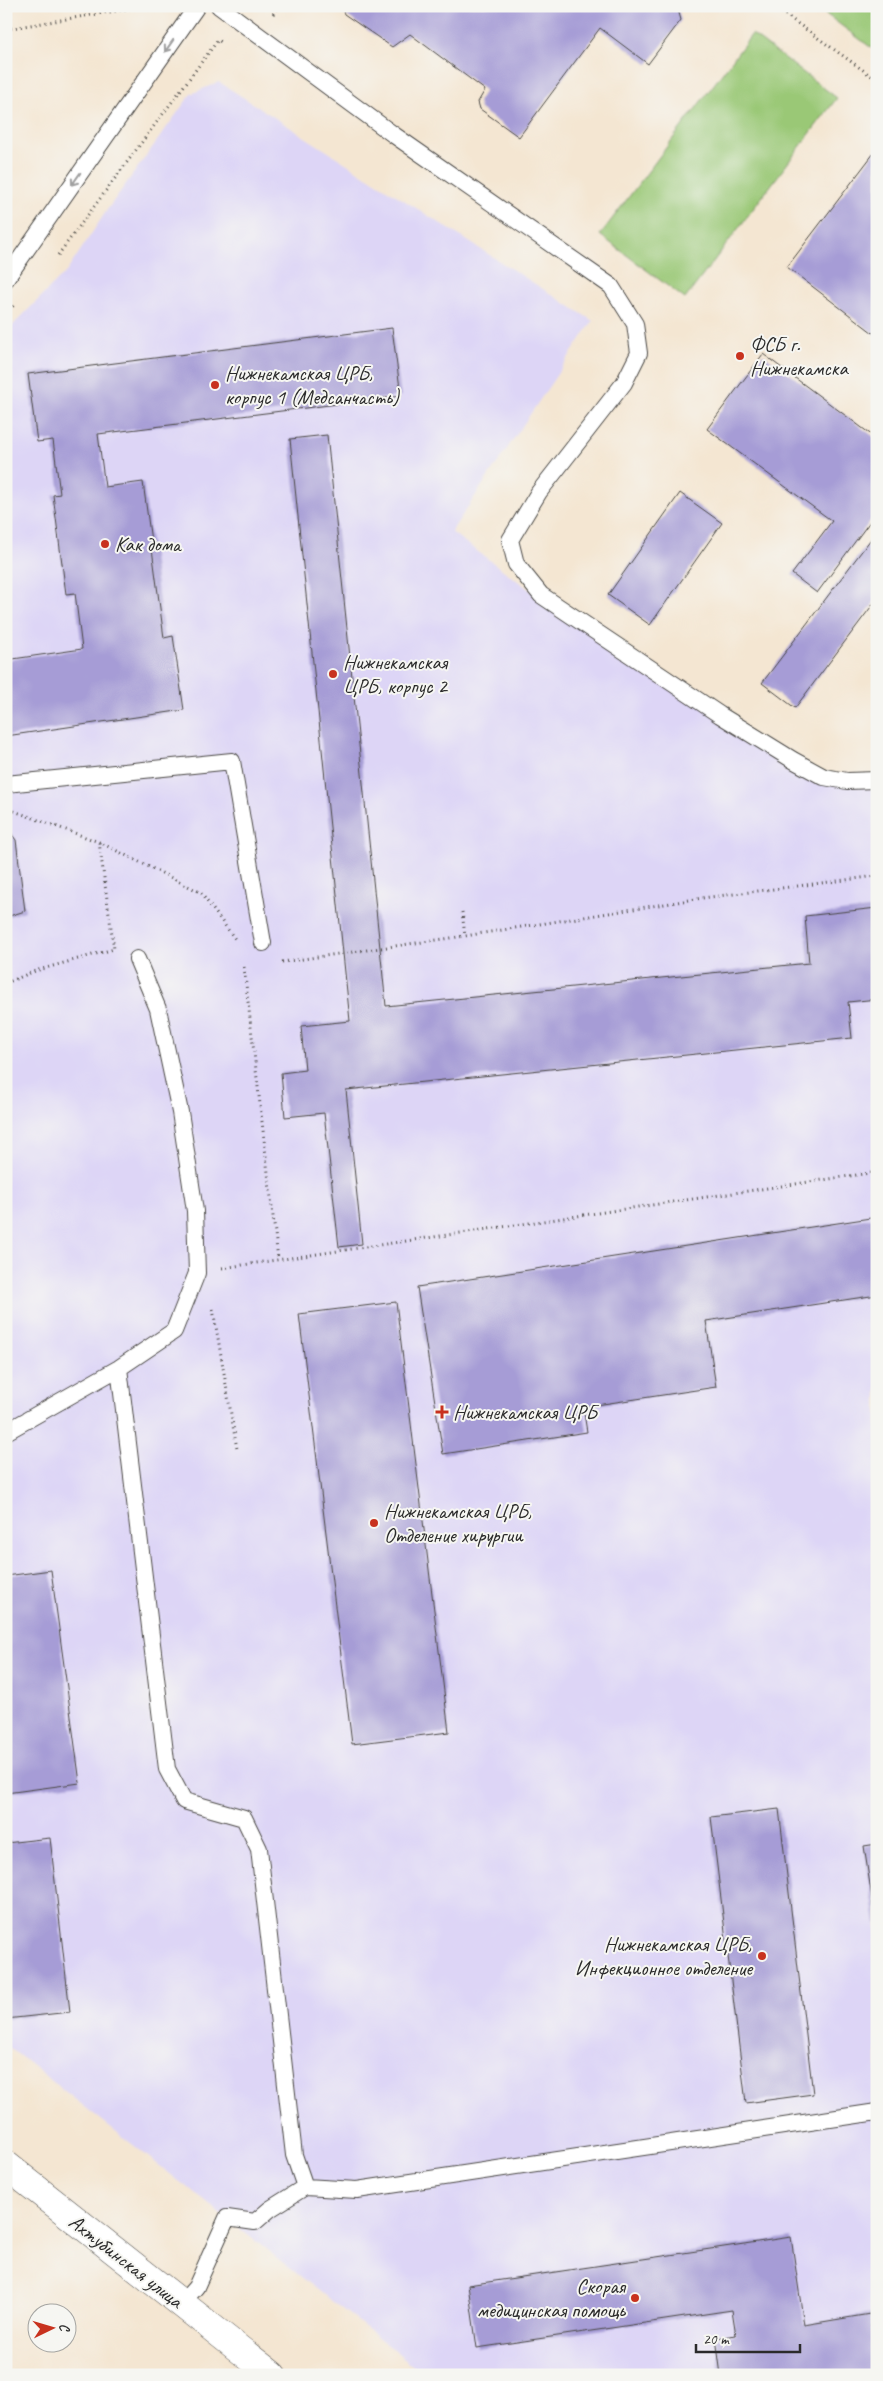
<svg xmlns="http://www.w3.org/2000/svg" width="883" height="2381" viewBox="0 0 883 2381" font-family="Caveat,sans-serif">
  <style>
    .built { fill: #ddd5f6 }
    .green { fill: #9ac876; stroke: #627a50 }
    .building { fill: #a69cd6 }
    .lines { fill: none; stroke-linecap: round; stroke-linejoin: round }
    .lane-casing { stroke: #494744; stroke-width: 18 }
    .street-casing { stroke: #494744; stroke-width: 29 }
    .path { stroke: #494744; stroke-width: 3; stroke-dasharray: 1 4; stroke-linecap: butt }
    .lane { stroke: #fff; stroke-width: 16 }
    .street { stroke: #fff; stroke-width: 28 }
    .oneway { stroke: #a0a0a0 }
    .poi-dot { fill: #c8321e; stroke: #f6f6f2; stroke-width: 2 }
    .labels { text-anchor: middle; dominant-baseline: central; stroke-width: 4; stroke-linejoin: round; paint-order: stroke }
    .poi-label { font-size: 21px; fill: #2b2b2b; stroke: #f6f6f2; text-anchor: start }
    .street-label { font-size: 21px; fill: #2b2b2b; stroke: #f6f6f2 }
  </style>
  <rect width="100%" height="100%" fill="#f6f6f2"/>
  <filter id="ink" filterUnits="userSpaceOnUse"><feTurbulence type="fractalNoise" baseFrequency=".02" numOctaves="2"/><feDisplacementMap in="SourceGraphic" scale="10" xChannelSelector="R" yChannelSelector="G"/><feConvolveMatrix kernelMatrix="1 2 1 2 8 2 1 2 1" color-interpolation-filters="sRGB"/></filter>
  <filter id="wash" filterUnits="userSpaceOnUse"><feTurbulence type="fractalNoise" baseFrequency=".0096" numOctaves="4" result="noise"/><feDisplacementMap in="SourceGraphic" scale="20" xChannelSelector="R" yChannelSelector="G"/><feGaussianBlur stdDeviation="1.12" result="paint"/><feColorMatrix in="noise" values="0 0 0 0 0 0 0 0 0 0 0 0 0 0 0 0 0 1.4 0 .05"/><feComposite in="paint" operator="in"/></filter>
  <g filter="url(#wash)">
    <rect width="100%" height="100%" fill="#f4e6d2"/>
    <!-- built -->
    <path class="built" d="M 219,82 L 593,321 L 451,532 L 564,615 L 816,779 L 877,776 L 877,2375 L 426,2375 L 6,2045 L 6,332 L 67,271 L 107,210 L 191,94 Z"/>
    <!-- green -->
    <path class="green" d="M 815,6 L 877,6 L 877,52 Z
      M 752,34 L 837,98 L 685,299 L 600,235 Z"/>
    <g id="blocks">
      <!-- building -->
      <path class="building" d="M 341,6 L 677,6 L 681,20 L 648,64 L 600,28 L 519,137 L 480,109 L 478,102 L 485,90 L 410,34 L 392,47 L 344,14 Z
        M 877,149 L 877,336 L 787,267 Z
        M 392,328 L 401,396 L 98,434 L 105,487 L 143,482 L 164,638 L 173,636 L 184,710 L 6,736 L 6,660 L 82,649 L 75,593 L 66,594 L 53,495 L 60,494 L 53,440 L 37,442 L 28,374 Z
        M 763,354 L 877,439 L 877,512 L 817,593 L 792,574 L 832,521 L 707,429 Z
        M 327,435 L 386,1006 L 809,963 L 805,916 L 877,908 L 877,999 L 848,1002 L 852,1038 L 346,1090 L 362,1244 L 339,1247 L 324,1113 L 285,1117 L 281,1073 L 305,1070 L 301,1026 L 350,1021 L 290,439 Z
        M 680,493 L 722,523 L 650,625 L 608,595 Z
        M 877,531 L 877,599 L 795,708 L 762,683 Z
        M 6,831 L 10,832 L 16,840 L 25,911 L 6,917 Z
        M 877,1217 L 877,1295 L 706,1321 L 716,1387 L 583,1407 L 587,1432 L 443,1454 L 417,1287 Z
        M 396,1302 L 449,1732 L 352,1744 L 299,1314 Z
        M 51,1570 L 80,1783 L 6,1793 L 6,1576 Z
        M 779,1809 L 813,2094 L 746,2103 L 711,1817 Z
        M 50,1838 L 70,2012 L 6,2019 L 6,1843 Z
        M 877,1844 L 877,1923 L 876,1924 L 864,1846 Z
        M 791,2237 L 804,2325 L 870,2314 L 877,2375 L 721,2375 L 716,2338 L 736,2335 L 732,2310 L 477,2348 L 468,2285 Z"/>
    </g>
  </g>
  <g filter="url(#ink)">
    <use href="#blocks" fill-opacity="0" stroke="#494744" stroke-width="1"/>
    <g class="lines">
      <!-- lane casing -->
      <g class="lane-casing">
        <path id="lane" d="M 219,6 L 394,135 L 611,286 L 635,324 L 639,353 L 624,383 L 539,492 L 510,540 L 516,564 L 541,595 L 720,715 L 793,760 L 824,777 L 847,781 L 877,780
          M 6,279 L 197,6
          M 6,784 L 232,761 L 263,943
          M 119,1368 L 167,1769 L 184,1801 L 244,1818 L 259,1849 L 294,2155 L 305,2187 L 357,2190 L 877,2112
          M 6,1432 L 119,1368 L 174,1331 L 197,1273 L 195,1211 L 180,1112 L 158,1009 L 137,959
          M 181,2304 L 196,2287 L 227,2218 L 255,2222 L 270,2209 L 305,2187"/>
      </g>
      <!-- street casing -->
      <g class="street-casing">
        <path id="street" d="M 6,2165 L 272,2375"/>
      </g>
      <!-- path -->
      <path class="path" d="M 773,6 L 877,80
        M 273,14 L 279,6
        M 6,29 L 146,6
        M 58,255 L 218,40 L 221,42
        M 6,314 L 14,305
        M 14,811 L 99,842 L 200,892 L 235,939
        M 462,912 L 465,936 L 702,898 L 877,876
        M 282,962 L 465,936
        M 244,967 L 278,1259
        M 6,983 L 35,971 L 114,949 L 99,842
        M 222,1268 L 877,1172
        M 213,1309 L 237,1449"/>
      <!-- lane -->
      <use href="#lane" class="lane"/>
      <!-- street -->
      <use href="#street" class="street"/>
    </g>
    <!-- one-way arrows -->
    <defs><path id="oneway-shaft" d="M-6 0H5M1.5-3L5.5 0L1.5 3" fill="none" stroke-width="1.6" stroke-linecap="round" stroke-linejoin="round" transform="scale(1.25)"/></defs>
    <g class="oneway">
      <use href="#oneway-shaft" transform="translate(169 46) rotate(125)"/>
      <use href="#oneway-shaft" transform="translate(76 179) rotate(125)"/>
    </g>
  </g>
  <!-- markers -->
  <g class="poi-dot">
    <circle cx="740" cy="356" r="5"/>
    <circle cx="215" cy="385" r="5"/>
    <circle cx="105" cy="544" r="5"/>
    <circle cx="333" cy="674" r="5"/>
    <path d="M439.5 1404.5h5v5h5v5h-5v5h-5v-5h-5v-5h5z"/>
    <circle cx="374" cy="1523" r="5"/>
    <circle cx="762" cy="1956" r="5"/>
    <circle cx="635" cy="2298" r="5"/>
  </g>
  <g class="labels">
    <!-- poi labels -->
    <g class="poi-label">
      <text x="750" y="344">ФСБ г.<tspan x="750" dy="24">Нижнекамска</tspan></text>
      <text x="225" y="373">Нижнекамская ЦРБ,<tspan x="225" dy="24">корпус 1 (Медсанчасть)</tspan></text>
      <text x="115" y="544">Как дома</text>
      <text x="343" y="662">Нижнекамская<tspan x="343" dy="24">ЦРБ, корпус 2</tspan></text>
      <text x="453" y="1412">Нижнекамская ЦРБ</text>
      <text x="384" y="1511">Нижнекамская ЦРБ,<tspan x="384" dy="24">Отделение хирургии</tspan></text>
      <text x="752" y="1944" text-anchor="end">Нижнекамская ЦРБ,<tspan x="752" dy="24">Инфекционное отделение</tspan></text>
      <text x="625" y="2286" text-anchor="end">Скорая<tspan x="625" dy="24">медицинская помощь</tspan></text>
    </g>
    <!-- street labels -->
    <g class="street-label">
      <text transform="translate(126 2261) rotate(38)">Ахтубинская улица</text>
    </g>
  </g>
  <!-- margin -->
  <rect width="883" height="2381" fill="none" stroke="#f6f6f2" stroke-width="25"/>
  <!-- north arrow -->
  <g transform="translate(52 2328) rotate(85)"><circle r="24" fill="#f6f6f2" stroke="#a5a5a2"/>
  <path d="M0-4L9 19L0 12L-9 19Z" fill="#c8321e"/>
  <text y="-8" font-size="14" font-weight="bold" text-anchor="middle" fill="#2b2b2b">С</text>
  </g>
  <!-- scale -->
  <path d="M696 2344v8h104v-8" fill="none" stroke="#2b2b2b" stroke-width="2.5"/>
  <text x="703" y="2344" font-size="15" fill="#2b2b2b" stroke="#f6f6f2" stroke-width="4" paint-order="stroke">20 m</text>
</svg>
